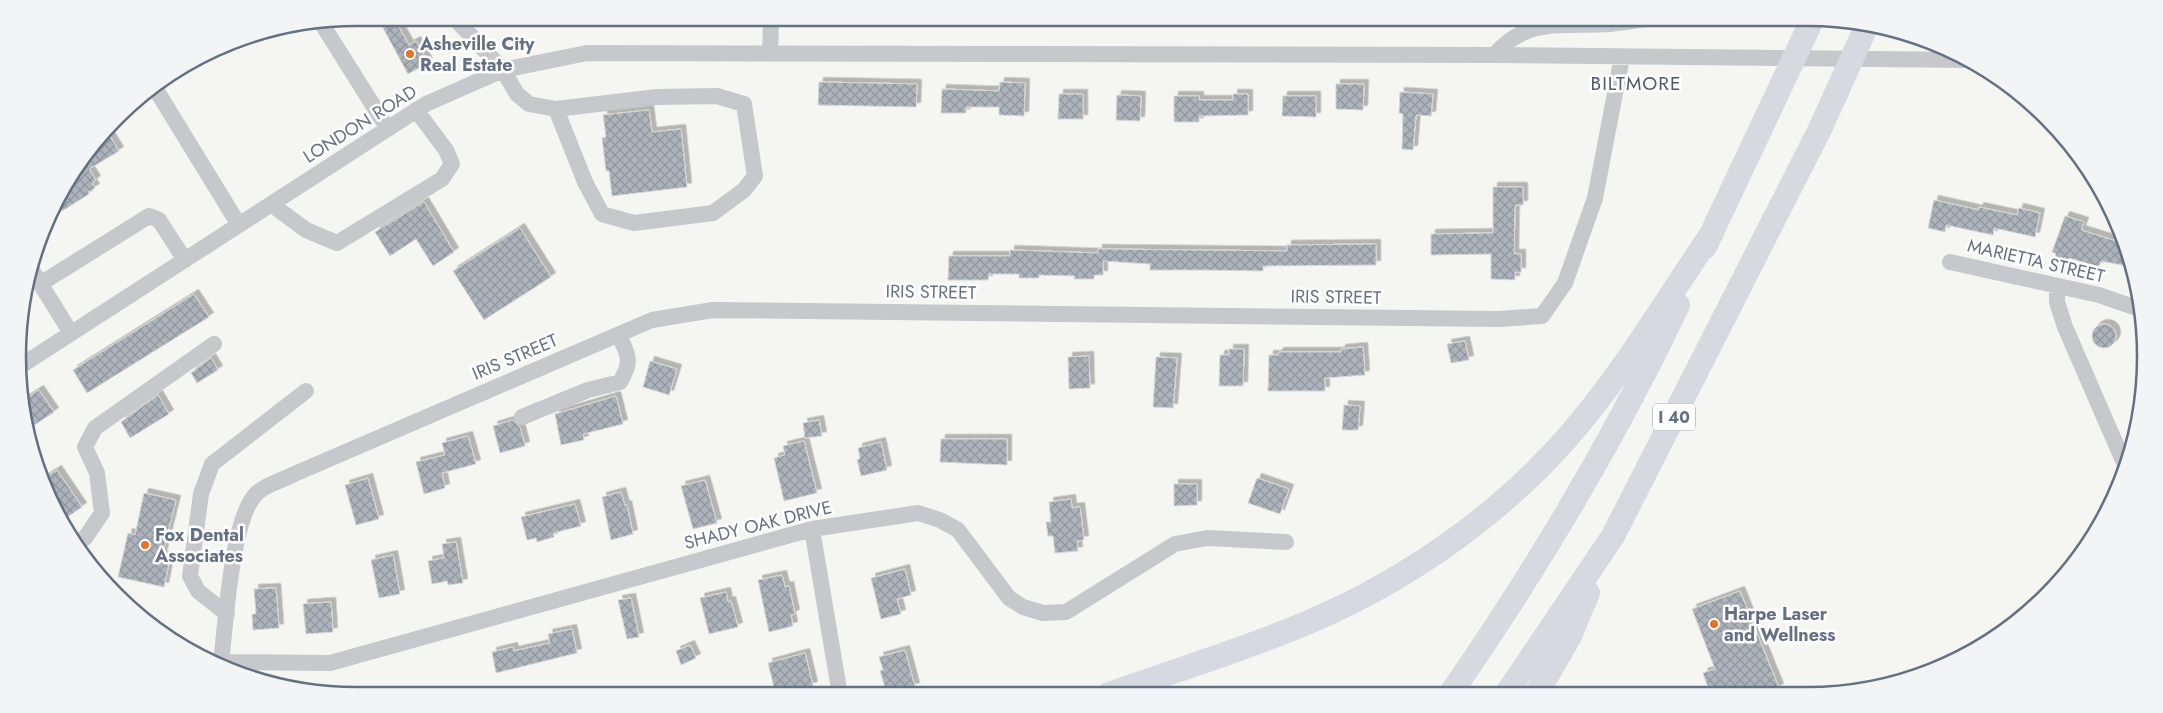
<svg xmlns="http://www.w3.org/2000/svg" width="2163" height="713" viewBox="0 0 2163 713" font-family="Jost,sans-serif">
  <style>
    .building { fill: url(#building-cross-hatch); stroke: #d6d7d4; filter: url(#shadow) }
    .lines { fill: none; stroke-linecap: round; stroke-linejoin: round }
    .minor { stroke: #c6c8cc; stroke-width: 16 }
    .highway { stroke: #d6d9df; stroke-width: 24 }
    .poi-dot { fill: #e67322; stroke: #fff; stroke-width: 2 }
    .labels { text-anchor: middle; dominant-baseline: central; stroke-width: 5; stroke-linejoin: round; paint-order: stroke }
    .shield { fill: #fff; stroke: #929ba8; stroke-width: 1 }
    .shield-label { font-size: 16px; font-weight: bold; fill: #647083 }
    .poi-label { font-size: 18px; font-weight: bold; fill: #647083; stroke: #fff; text-anchor: start }
    .street-label { font-size: 18px; fill: #647083; stroke: #fff }
    .neighbourhood-label { font-size: 19px; letter-spacing: 1px; fill: #525a68; stroke: #fff }
    .rim { fill: none; stroke: #647083; stroke-width: 2.5 }
  </style>
  <defs>
    <pattern id="building-cross-hatch" width="8" height="8" patternUnits="userSpaceOnUse" patternTransform="scale(1.25)"><rect width="8" height="8" fill="#adb3ba"/><path d="M0 0l8 8M0 8l8-8" fill="none" stroke="#90969d"/></pattern>
    <filter id="shadow"><feDropShadow dx="4.5" dy="-4.5" stdDeviation="0" flood-color="#0004"/></filter>
  </defs>
  <rect width="100%" height="100%" fill="#f5f6f2"/>
  <!-- building -->
  <path class="building" d="M 391,24 L 397,24 L 409,45 L 416,41 L 428,63 L 408,74 L 383,28 Z
    M 819,82 L 917,84 L 916,107 L 818,105 Z
    M 1000,82 L 1025,83 L 1024,116 L 999,115 L 999,107 L 966,107 L 966,113 L 941,113 L 942,89 L 999,91 Z
    M 1336,84 L 1364,84 L 1363,110 L 1336,109 Z
    M 1400,92 L 1433,94 L 1431,116 L 1416,115 L 1413,150 L 1402,149 L 1403,114 L 1399,113 Z
    M 1059,94 L 1083,94 L 1083,119 L 1058,119 Z
    M 1233,94 L 1248,94 L 1248,115 L 1199,116 L 1199,122 L 1174,122 L 1174,96 L 1199,96 L 1199,100 L 1233,100 Z
    M 1117,95 L 1141,96 L 1140,121 L 1116,120 Z
    M 1283,96 L 1316,96 L 1316,117 L 1282,116 Z
    M 649,110 L 652,132 L 681,129 L 687,187 L 612,196 L 609,171 L 606,171 L 602,138 L 606,137 L 603,115 Z
    M 106,130 L 119,151 L 89,169 L 96,180 L 92,183 L 95,188 L 88,192 L 89,194 L 62,211 L 56,201 L 87,150 Z
    M 1493,187 L 1523,187 L 1523,205 L 1515,205 L 1514,254 L 1521,254 L 1521,272 L 1515,272 L 1515,280 L 1491,279 L 1491,254 L 1431,255 L 1431,234 L 1493,233 Z
    M 1934,200 L 1979,210 L 1979,207 L 2017,215 L 2019,208 L 2040,213 L 2035,237 L 1994,228 L 1993,235 L 1946,225 L 1945,232 L 1928,228 Z
    M 424,202 L 454,252 L 433,266 L 416,239 L 390,256 L 375,232 Z
    M 2065,216 L 2084,222 L 2081,230 L 2126,244 L 2132,267 L 2101,261 L 2099,267 L 2069,258 L 2068,262 L 2055,257 L 2056,254 L 2052,252 Z
    M 520,228 L 551,277 L 484,320 L 453,271 Z
    M 1376,244 L 1376,265 L 1263,266 L 1263,271 L 1202,270 L 1150,270 L 1150,264 L 1103,261 L 1103,275 L 1094,275 L 1094,279 L 1074,279 L 1075,276 L 1039,275 L 1039,278 L 1019,278 L 1019,274 L 989,274 L 988,280 L 948,280 L 949,256 L 1010,256 L 1010,250 L 1098,253 L 1098,249 L 1287,251 L 1287,245 Z
    M 194,294 L 209,317 L 87,393 L 73,370 Z
    M2092 336a12 12 0 1 1 24 0a12 12 0 1 1-24 0Z
    M 1465,341 L 1469,360 L 1451,363 L 1447,344 Z
    M 1363,347 L 1365,375 L 1325,378 L 1325,391 L 1268,391 L 1269,355 L 1278,355 L 1279,352 L 1341,352 L 1341,349 Z
    M 1229,349 L 1244,349 L 1243,386 L 1219,386 L 1220,355 L 1229,355 Z
    M 1089,356 L 1090,388 L 1069,389 L 1068,357 Z
    M 1156,357 L 1177,358 L 1173,408 L 1153,407 Z
    M 211,358 L 218,370 L 197,383 L 191,373 Z
    M 650,361 L 677,369 L 669,395 L 643,387 Z
    M 39,390 L 54,412 L 27,430 L 22,401 Z
    M 158,395 L 169,414 L 130,438 L 121,422 Z
    M 616,396 L 623,424 L 583,434 L 584,440 L 561,445 L 555,414 Z
    M 1344,405 L 1360,406 L 1358,430 L 1342,430 Z
    M 513,420 L 520,427 L 525,446 L 500,453 L 493,426 Z
    M 819,420 L 822,436 L 805,438 L 803,423 Z
    M 468,436 L 476,464 L 442,473 L 445,488 L 424,494 L 416,462 L 445,455 L 442,443 Z
    M 941,439 L 1007,439 L 1007,465 L 940,462 Z
    M 804,441 L 817,493 L 784,501 L 774,458 L 785,455 L 783,446 Z
    M 881,442 L 887,470 L 861,476 L 857,459 L 860,459 L 858,448 Z
    M 57,470 L 82,507 L 63,520 L 44,478 Z
    M 368,478 L 379,519 L 356,525 L 345,485 Z
    M 1257,478 L 1289,489 L 1280,514 L 1248,503 Z
    M 705,480 L 717,523 L 693,529 L 681,486 Z
    M 1174,484 L 1197,484 L 1197,505 L 1174,506 Z
    M 621,492 L 625,506 L 627,505 L 633,534 L 611,540 L 602,497 Z
    M 144,493 L 176,500 L 162,556 L 170,558 L 164,587 L 118,577 L 128,533 L 135,535 Z
    M 1071,499 L 1072,508 L 1080,507 L 1084,540 L 1077,541 L 1078,551 L 1055,553 L 1053,536 L 1048,536 L 1046,522 L 1051,522 L 1049,502 Z
    M 575,504 L 581,526 L 553,533 L 554,537 L 537,542 L 536,538 L 527,540 L 521,517 Z
    M 456,542 L 463,583 L 448,585 L 447,581 L 432,584 L 428,561 L 444,558 L 442,544 Z
    M 393,555 L 400,594 L 379,598 L 371,560 Z
    M 905,569 L 911,595 L 897,599 L 901,614 L 881,619 L 871,578 Z
    M 782,575 L 785,587 L 789,586 L 795,614 L 791,615 L 793,626 L 769,632 L 758,580 Z
    M 276,588 L 279,628 L 253,630 L 252,614 L 256,614 L 254,589 Z
    M 1740,591 L 1779,688 L 1766,693 L 1710,693 L 1703,673 L 1715,669 L 1692,609 Z
    M 726,592 L 728,602 L 731,601 L 738,627 L 709,634 L 700,598 Z
    M 631,598 L 639,637 L 627,639 L 618,600 Z
    M 331,602 L 333,632 L 306,634 L 303,604 Z
    M 572,629 L 577,653 L 496,673 L 492,652 L 513,647 L 514,651 L 550,643 L 548,634 Z
    M 690,645 L 696,658 L 681,665 L 676,651 Z
    M 905,650 L 915,687 L 887,694 L 880,671 L 883,670 L 879,657 Z
    M 805,653 L 813,686 L 776,695 L 768,663 Z"/>
  <g class="lines">
    <!-- minor -->
    <path class="minor" d="M 459,23 L 503,70 L 517,94 L 529,104 L 556,109 L 657,97 L 717,96 L 744,104 L 755,176 L 744,190 L 713,213 L 634,223 L 602,214 L 585,182 L 556,109
      M 322,24 L 388,129
      M 770,54 L 771,22
      M 1494,55 C 1529,16 1563,27 1610,24 C 1624,23 1638,20 1652,18
      M 155,88 L 239,225
      M 271,204 L 306,230 L 337,243 L 442,179 L 452,164 L 446,150 L 416,110
      M 1950,262 L 2099,295 L 2142,310
      M 33,272 L 71,333
      M 40,284 L 149,216 L 159,220 L 185,260
      M 2057,286 L 2057,302 L 2065,327 L 2125,465
      M 19,367 L 426,104 L 503,70 L 587,53 L 1494,55 L 1969,60
      M 522,417 L 588,390 L 620,382 C 633,361 628,355 619,335
      M 812,529 L 840,695
      M 74,544 L 85,538 L 102,513 L 97,473 L 85,447 L 95,428 L 214,344
      M 227,614 L 198,591 L 190,576 L 201,494 L 212,464 L 306,391
      M 220,662 L 330,663 L 812,529 L 918,513 L 940,520 L 958,530 L 1009,598 L 1023,607 L 1043,613 L 1066,612 L 1175,544 L 1207,538 L 1286,542
      M 221,662 C 226,625 231,517 257,493 C 265,485 281,481 292,475 L 652,320 L 713,310 L 1499,319 L 1542,316 L 1565,283 L 1595,198 L 1622,57"/>
    <!-- highway -->
    <path class="highway" d="M 1705,247 L 1813,18
      M 1451,693 C 1536,570 1614,440 1678,305
      M 1507,693 L 1613,536 L 1820,129 L 1867,25
      M 1537,693 L 1569,638 L 1588,593
      M 1109,694 C 1168,673 1229,654 1287,631 C 1392,590 1492,523 1567,438 C 1622,375 1665,302 1712,233"/>
  </g>
  <!-- markers -->
  <g class="poi-dot">
    <circle cx="410" cy="54" r="5"/>
    <circle cx="145" cy="545" r="5"/>
    <circle cx="1714" cy="624" r="5"/>
  </g>
  <g class="labels">
    <!-- shield labels -->
    <rect class="shield" x="1653" y="403.5" width="42" height="27" rx="4"/>
    <g class="shield-label">
      <text x="1674" y="417">I 40</text>
    </g>
    <!-- poi labels -->
    <g class="poi-label">
      <text x="420" y="44">Asheville City<tspan x="420" dy="21">Real Estate</tspan></text>
      <text x="155" y="535">Fox Dental<tspan x="155" dy="21">Associates</tspan></text>
      <text x="1724" y="614">Harpe Laser<tspan x="1724" dy="21">and Wellness</tspan></text>
    </g>
    <!-- street labels -->
    <g class="street-label">
      <text transform="translate(360 124) rotate(-32)">LONDON ROAD</text>
      <text transform="translate(2036 261) rotate(13)">MARIETTA STREET</text>
      <text transform="translate(931 292) rotate(1)">IRIS STREET</text>
      <text transform="translate(1336 297) rotate(1)">IRIS STREET</text>
      <text transform="translate(515 357) rotate(-23)">IRIS STREET</text>
      <text transform="translate(758 525) rotate(-14)">SHADY OAK DRIVE</text>
    </g>
    <!-- neighbourhood labels -->
    <g class="neighbourhood-label">
      <text x="1636" y="83">BILTMORE</text>
    </g>
  </g>
  <!-- crop -->
  <path d="M0 0H2163V713H0ZM356 26H1807A330 330 0 0 1 2137 356V357A330 330 0 0 1 1807 687H356A330 330 0 0 1 26 357V356A330 330 0 0 1 356 26Z" fill="#f3f4f5" fill-rule="evenodd"/>
  <path class="rim" d="M356 26H1807A330 330 0 0 1 2137 356V357A330 330 0 0 1 1807 687H356A330 330 0 0 1 26 357V356A330 330 0 0 1 356 26Z"/>
</svg>
